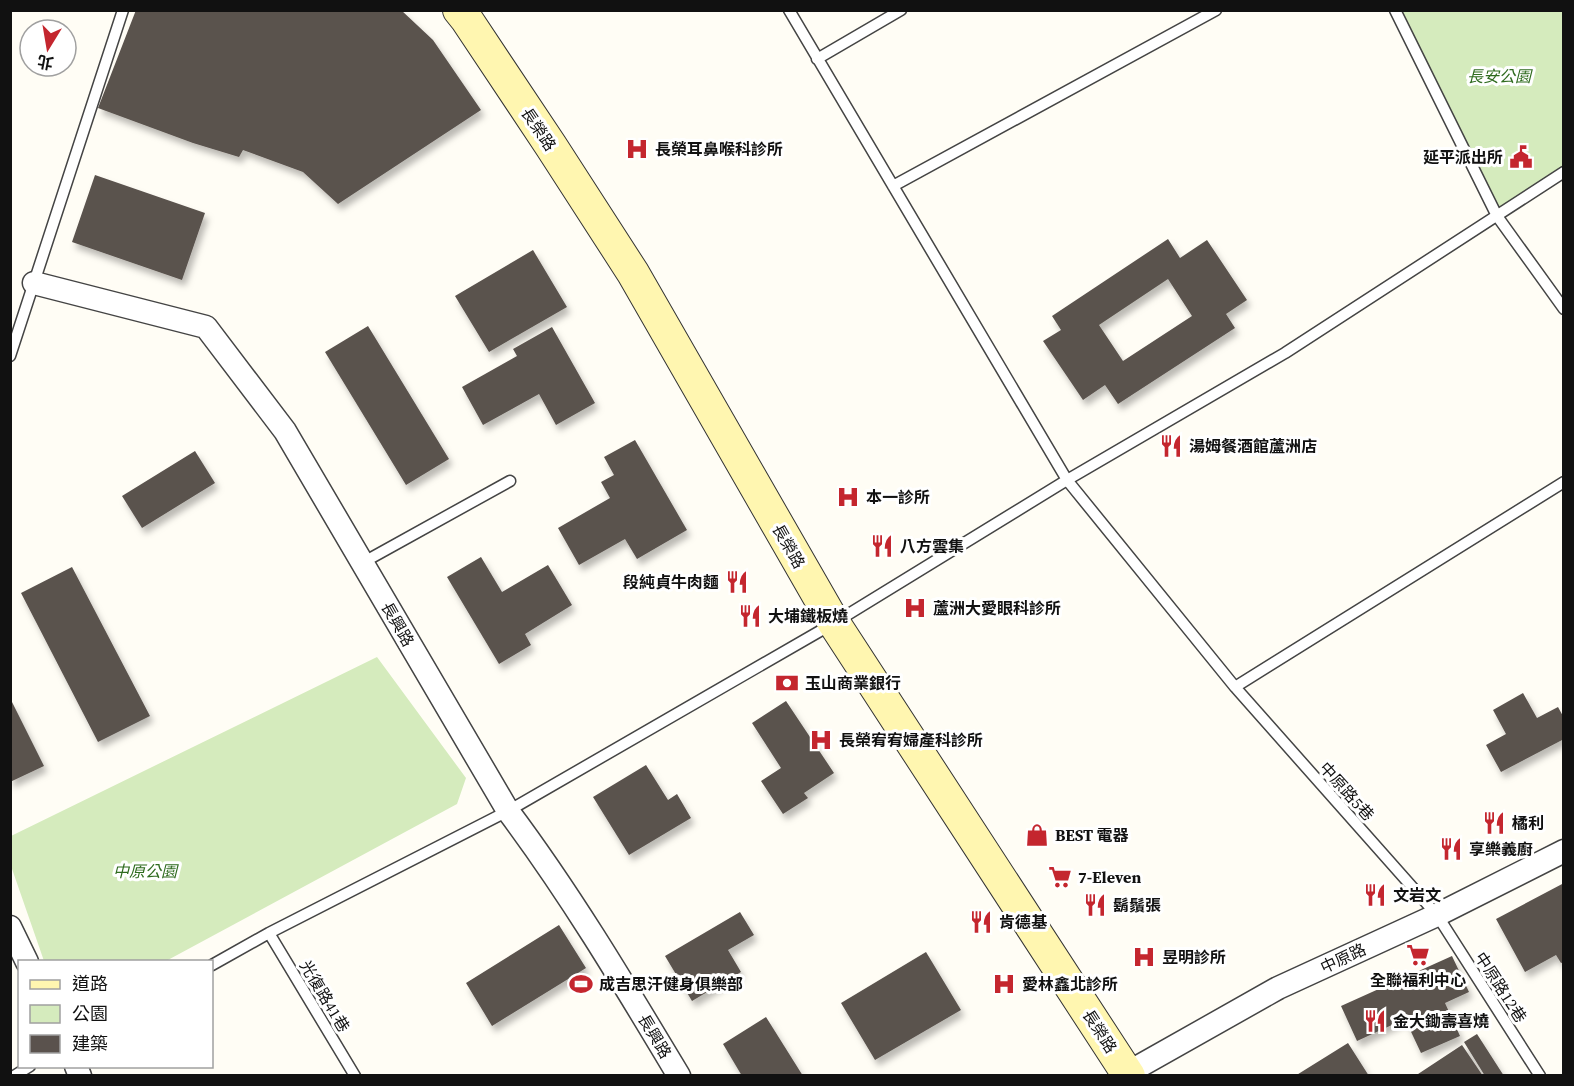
<svg xmlns="http://www.w3.org/2000/svg" width="1574" height="1086" viewBox="0 0 1574 1086" font-family="'Source Serif 4','Noto Sans TC',serif">
  <style>
    .green { fill: #d5ebbd }
    .building { fill: #5a524d; fill-rule: evenodd; filter: url(#shadow) }
    .lines { fill: none; stroke-linecap: round; stroke-linejoin: round }
    .lane-casing { stroke: #444; stroke-width: 13 }
    .street-casing { stroke: #444; stroke-width: 25 }
    .secondary-casing { stroke: #333; stroke-width: 34 }
    .lane { stroke: #fff; stroke-width: 10 }
    .street { stroke: #fff; stroke-width: 22 }
    .secondary { stroke: #fff6b0; stroke-width: 32 }
    .labels { text-anchor: middle; dominant-baseline: central; stroke-width: 6; stroke-linejoin: round; paint-order: stroke }
    .park-label { font-size: 16px; font-style: italic; fill: #2f6b1f; stroke: #fff }
    .street-label { font-size: 16px; fill: #111; stroke: #fff }
    .poi-label { font-size: 16px; font-weight: bold; fill: #111; stroke: #fff; text-anchor: start }
  </style>
  <defs>
    <filter id="shadow"><feDropShadow dx="3.5" dy="6" stdDeviation="3" flood-color="#0004"/></filter>
  </defs>
  <rect width="100%" height="100%" fill="#fffdf5"/>
  <!-- green -->
  <path class="green" d="M 1395,11 L 1563,11 L 1563,172 L 1497,216 Z
    M 377,657 L 466,778 L 457,804 L 166,961 L 44,961 L 11,866 L 11,836 Z"/>
  <!-- building -->
  <path class="building" d="M 136,10 L 401,10 L 433,40 L 481,110 L 338,204 L 303,172 L 243,150 L 239,157 L 193,143 L 98,108 Z
    M 95,175 L 205,213 L 182,280 L 72,242 Z
    M 1168,239 L 1180,258 L 1207,240 L 1247,300 L 1226,314 L 1235,328 L 1118,404 L 1105,385 L 1083,400 L 1043,341 L 1061,330 L 1052,316 ZM 1168,279 L 1192,316 L 1123,361 L 1099,325 Z
    M 533,250 L 567,307 L 489,352 L 455,296 Z
    M 368,326 L 449,459 L 406,485 L 325,352 Z
    M 552,327 L 595,403 L 556,425 L 539,394 L 483,425 L 462,387 L 517,356 L 513,349 Z
    M 635,440 L 687,530 L 637,559 L 625,539 L 579,565 L 558,528 L 610,498 L 601,482 L 614,475 L 604,457 Z
    M 195,451 L 215,483 L 142,528 L 122,496 Z
    M 481,557 L 502,592 L 548,565 L 572,605 L 525,634 L 531,645 L 499,664 L 447,577 Z
    M 72,567 L 150,716 L 98,742 L 21,593 Z
    M 1523,693 L 1537,718 L 1558,707 L 1564,718 L 1564,739 L 1501,772 L 1486,745 L 1506,734 L 1493,710 Z
    M 10,698 L 44,766 L 10,782 Z
    M 786,701 L 834,773 L 804,793 L 808,798 L 783,814 L 761,781 L 781,768 L 752,723 Z
    M 646,765 L 668,800 L 677,794 L 691,818 L 629,855 L 593,797 Z
    M 1564,883 L 1564,962 L 1561,963 L 1556,955 L 1525,972 L 1496,919 Z
    M 740,912 L 754,935 L 728,950 L 741,972 L 692,1001 L 665,956 Z
    M 559,925 L 586,968 L 492,1026 L 466,983 Z
    M 926,952 L 961,1010 L 875,1060 L 841,1003 Z
    M 1452,956 L 1469,992 L 1445,1003 L 1460,1036 L 1421,1053 L 1405,1019 L 1357,1041 L 1341,1006 Z
    M 766,1017 L 803,1076 L 742,1076 L 723,1044 Z
    M 1477,1034 L 1504,1076 L 1485,1076 L 1464,1042 Z
    M 1348,1043 L 1369,1076 L 1295,1076 Z
    M 1462,1045 L 1483,1076 L 1415,1076 Z"/>
  <g class="lines">
    <!-- lane casing -->
    <g class="lane-casing">
      <path id="lane" d="M 789,10 L 1067,480 L 1235,687 L 1437,915 L 1540,1076
        M 1395,10 L 1497,216 L 1564,309
        M 817,59 L 901,10
        M 893,186 L 1216,10
        M 10,356 L 123,10
        M 362,563 L 510,481
        M 1235,687 L 1564,482
        M 269,933 L 355,1076
        M 212,965 L 269,933 L 508,811 L 834,623 L 1067,480 L 1285,353 L 1564,172
        M 14,1076 L 30,1066"/>
    </g>
    <!-- street casing -->
    <g class="street-casing">
      <path id="street" d="M 34,283 L 206,327 L 285,431 L 508,811 C 571,895 625,986 679,1076
        M 10,927 L 27,962
        M 76,1066 L 80,1076
        M 1122,1076 L 1278,988 L 1437,915 L 1564,851"/>
    </g>
    <!-- secondary casing -->
    <g class="secondary-casing">
      <path id="secondary" d="M 459,10 L 467,20 L 551,146 L 633,273 L 834,623 L 1129,1076"/>
    </g>
    <!-- lane -->
    <use href="#lane" class="lane"/>
    <!-- street -->
    <use href="#street" class="street"/>
    <!-- secondary -->
    <use href="#secondary" class="secondary"/>
  </g>
  <!-- icons -->
  <defs>
    <g id="hospital-bare" transform="scale(1.8)"><path d="M-5-5h3v3.5h4V-5h3V5h-3V1.5h-4V5h-3Z" fill="#c4262e" stroke="#fff" stroke-width="2.5" paint-order="stroke"/></g>
    <g id="civic-bare" transform="scale(1.8)"><path d="M-.6-6.5H3V-4.5H.6V-3L4-1V1h2V6H-6V1h2V-1L-.6-3ZM-1.2 2.5V6h2.4V2.5Z" fill="#c4262e" stroke="#fff" stroke-width="2.5" paint-order="stroke"/></g>
    <g id="restaurant-bare" transform="scale(1.8)"><path d="M-5-6h1v4h1v-4h1v4h1v-4h1v5L-1.5 .5V6h-2V.5L-5-1ZM5-6V6H3V1.5H1.5Q1.5-4 5-6Z" fill="#c4262e" stroke="#fff" stroke-width="2.5" paint-order="stroke"/></g>
    <g id="bank-bare" transform="scale(1.8)"><path d="M-6-4H6V4H-6ZM0-2.3a2.3 2.3 0 1 0 0 4.6a2.3 2.3 0 1 0 0-4.6Z" fill="#c4262e" stroke="#fff" stroke-width="2.5" paint-order="stroke"/></g>
    <g id="shop-bare" transform="scale(1.8)"><path d="M-5-2.5h2.3a2.7 3.5 0 0 1 5.4 0H5L5.5 6h-11ZM-1.5-2.5h3a1.5 2.3 0 0 0-3 0Z" fill="#c4262e" stroke="#fff" stroke-width="2.5" paint-order="stroke"/></g>
    <g id="supermarket-bare" transform="scale(1.8)"><path d="M-6-5.5h2.5l.6 2H6L4.5 2H-2.5L-4.4-4H-6ZM-1.5 3.2a1.3 1.3 0 1 0 .1 0ZM3 3.2a1.3 1.3 0 1 0 .1 0Z" fill="#c4262e" stroke="#fff" stroke-width="2.5" paint-order="stroke"/></g>
    <g id="stadium-bare" transform="scale(1.8)"><path d="M0-5a6.5 5 0 1 0 0 10a6.5 5 0 1 0 0-10ZM-3.5-1.8h7v3.6h-7Z" fill="#c4262e" stroke="#fff" stroke-width="2.5" paint-order="stroke"/></g>
  </defs>
  <g fill-rule="evenodd">
    <use href="#hospital-bare" x="637" y="149"/>
    <use href="#civic-bare" x="1521" y="157"/>
    <use href="#restaurant-bare" x="1171" y="446"/>
    <use href="#hospital-bare" x="848" y="497"/>
    <use href="#restaurant-bare" x="882" y="546"/>
    <use href="#restaurant-bare" x="737" y="582"/>
    <use href="#hospital-bare" x="915" y="608"/>
    <use href="#restaurant-bare" x="750" y="616"/>
    <use href="#bank-bare" x="787" y="683"/>
    <use href="#hospital-bare" x="821" y="740"/>
    <use href="#restaurant-bare" x="1494" y="823"/>
    <use href="#shop-bare" x="1037" y="835"/>
    <use href="#restaurant-bare" x="1451" y="849"/>
    <use href="#supermarket-bare" x="1060" y="877"/>
    <use href="#restaurant-bare" x="1375" y="895"/>
    <use href="#restaurant-bare" x="1095" y="905"/>
    <use href="#restaurant-bare" x="981" y="922"/>
    <use href="#supermarket-bare" x="1418" y="955"/>
    <use href="#hospital-bare" x="1144" y="957"/>
    <use href="#stadium-bare" x="581" y="984"/>
    <use href="#hospital-bare" x="1004" y="984"/>
    <use href="#restaurant-bare" x="1375" y="1021"/>
  </g>
  <g class="labels">
    <!-- park labels -->
    <g class="park-label">
      <text x="1499" y="76">長安公園</text>
      <text x="145" y="871">中原公園</text>
    </g>
    <!-- street labels -->
    <g class="street-label">
      <text transform="translate(539 129) rotate(56)">長榮路</text>
      <text transform="translate(789 546) rotate(60)">長榮路</text>
      <text transform="translate(398 624) rotate(60)">長興路</text>
      <text transform="translate(1347 791) rotate(48)">中原路5巷</text>
      <text transform="translate(1343 958) rotate(-25)">中原路</text>
      <text transform="translate(1501 987) rotate(57)">中原路12巷</text>
      <text transform="translate(325 996) rotate(59)">光復路41巷</text>
      <text transform="translate(1100 1031) rotate(57)">長榮路</text>
      <text transform="translate(655 1036) rotate(59)">長興路</text>
    </g>
    <!-- poi labels -->
    <g class="poi-label">
      <text x="655" y="149">長榮耳鼻喉科診所</text>
      <text x="1503" y="157" text-anchor="end">延平派出所</text>
      <text x="1189" y="446">湯姆餐酒館蘆洲店</text>
      <text x="866" y="497">本一診所</text>
      <text x="900" y="546">八方雲集</text>
      <text x="719" y="582" text-anchor="end">段純貞牛肉麵</text>
      <text x="933" y="608">蘆洲大愛眼科診所</text>
      <text x="768" y="616">大埔鐵板燒</text>
      <text x="805" y="683">玉山商業銀行</text>
      <text x="839" y="740">長榮宥宥婦產科診所</text>
      <text x="1512" y="823">橘利</text>
      <text x="1055" y="835">BEST 電器</text>
      <text x="1469" y="849">享樂義廚</text>
      <text x="1078" y="877">7-Eleven</text>
      <text x="1393" y="895">文岩文</text>
      <text x="1113" y="905">鬍鬚張</text>
      <text x="999" y="922">肯德基</text>
      <text x="1162" y="957">昱明診所</text>
      <text x="1418" y="980" text-anchor="middle">全聯福利中心</text>
      <text x="599" y="984">成吉思汗健身俱樂部</text>
      <text x="1022" y="984">愛林鑫北診所</text>
      <text x="1393" y="1021">金大鋤壽喜燒</text>
    </g>
  </g>
  <!-- border -->
  <rect width="1574" height="1086" fill="none" stroke="#111111" stroke-width="24"/>
  <!-- legend -->
  <rect x="18" y="960" width="195" height="108" fill="#ffffff" stroke="#a0a0a0" stroke-width="1.5"/>
  <rect x="30" y="980" width="30" height="9" fill="#fff6b0" stroke="#a0a0a0" stroke-width="1.5"/>
  <text x="72" y="990" font-size="18" fill="#111111">道路</text>
  <rect x="30" y="1005" width="30" height="18" fill="#d5ebbd" stroke="#a0a0a0" stroke-width="1.5"/>
  <text x="72" y="1020" font-size="18" fill="#111111">公園</text>
  <rect x="30" y="1035" width="30" height="18" fill="#5a524d" stroke="#a0a0a0" stroke-width="1.5"/>
  <text x="72" y="1050" font-size="18" fill="#111111">建築</text>
  <!-- north arrow -->
  <g transform="translate(48 48) rotate(191)"><circle r="28" fill="#ffffff" stroke="#a0a0a0" stroke-width="1.5"/>
  <path d="M0-4.5L10 22L0 15L-10 22Z" fill="#c4262e"/>
  <text y="-9" font-size="16" font-weight="bold" text-anchor="middle" fill="#111111">北</text>
  </g>
</svg>
